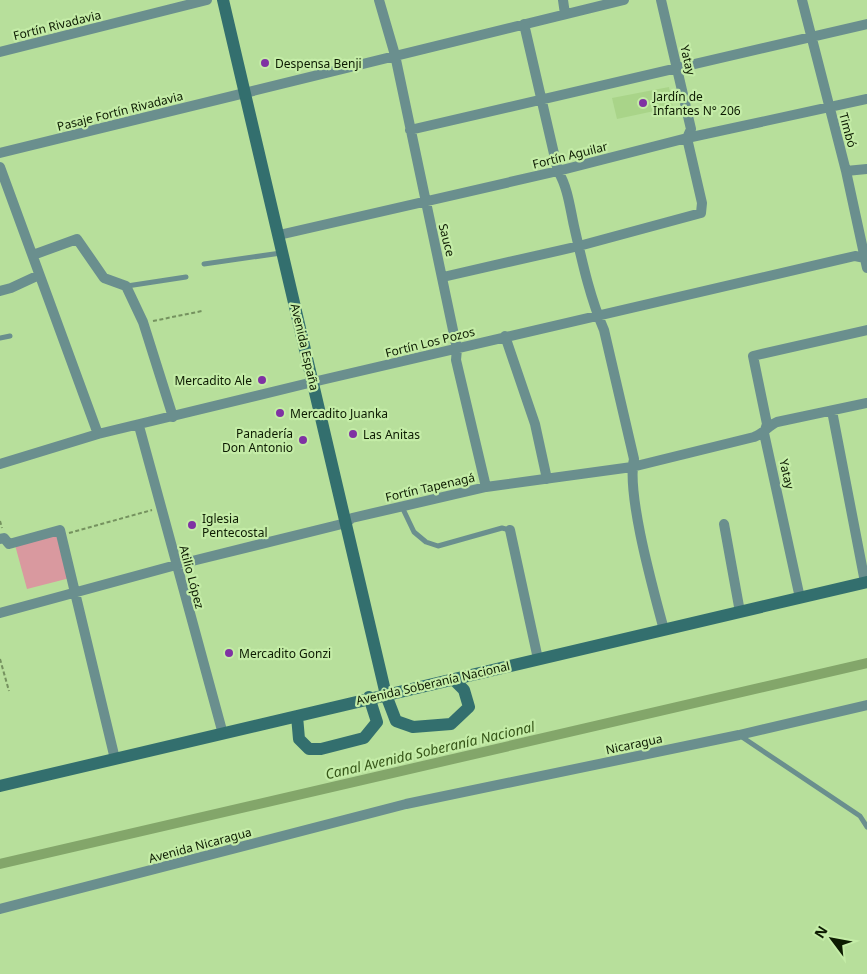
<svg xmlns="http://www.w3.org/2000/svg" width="867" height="974" viewBox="0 0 867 974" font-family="'Noto Sans',sans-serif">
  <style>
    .built { fill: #a9d489 }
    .green { fill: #d9999f }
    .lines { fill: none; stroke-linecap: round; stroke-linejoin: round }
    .canal { stroke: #83a66a; stroke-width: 10 }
    .path { stroke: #75925f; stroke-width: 2; stroke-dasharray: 4 2.5; stroke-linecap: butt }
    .lane { stroke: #6a8f8e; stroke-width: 5 }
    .street { stroke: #6a8f8e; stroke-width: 10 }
    .secondary { stroke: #336f6e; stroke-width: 12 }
    .poi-dot { fill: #7f32a3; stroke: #c4eca7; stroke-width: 2 }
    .labels { text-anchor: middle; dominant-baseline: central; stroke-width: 4.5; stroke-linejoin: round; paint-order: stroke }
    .street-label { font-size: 12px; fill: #0d1b02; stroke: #c4eca7 }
    .poi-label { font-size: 12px; fill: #0d1b02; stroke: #c4eca7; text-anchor: start }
    .water-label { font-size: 14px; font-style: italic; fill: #365618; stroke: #c4eca7 }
  </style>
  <rect width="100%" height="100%" fill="#b7df9b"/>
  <!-- built -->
  <path class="built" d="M 669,87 L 673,107 L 617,119 L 612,98 Z"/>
  <!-- green -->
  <path class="green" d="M 59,534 L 70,578 L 27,589 L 15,545 Z"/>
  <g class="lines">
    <!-- canal -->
    <path class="canal" d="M 0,864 L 867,663"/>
    <!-- path -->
    <path class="path" d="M 153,321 L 202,311
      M 0,521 L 2,528
      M 69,533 L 152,510
      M 0,659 L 9,691"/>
    <!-- lane -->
    <path class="lane" d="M 204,264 L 281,253
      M 127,286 L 186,277
      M 0,338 L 10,336
      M 402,507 L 414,532 L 426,542 L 438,546 L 502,528 L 510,530
      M 739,735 L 860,816 L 867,827"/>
    <!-- street -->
    <path class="street" d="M 379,0 L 395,55 L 457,349 L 456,360 L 486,487
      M 563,0 L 565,14
      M 802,0 L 846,171 L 867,268
      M 524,24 L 558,171 C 568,188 570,208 574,226 C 582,261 590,298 604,330 L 634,459 C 626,494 654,592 664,630
      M 0,52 L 207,0
      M 410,130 L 867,24
      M 0,153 L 624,0
      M 0,167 L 98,434
      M 846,171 L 867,169
      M 279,235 L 558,171 L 687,138 L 867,99
      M 33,255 L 77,239 L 104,278 L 126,286 L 143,322 L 173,417
      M 443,277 L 579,246 L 701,213 L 702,203 L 687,138 L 691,129 L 661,0
      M 0,291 L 11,288 L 39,275
      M 505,336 L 535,424 L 547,479
      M 832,411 L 865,582
      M 139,426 L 223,734
      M 0,464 L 98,434 L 313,382 L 855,256 L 865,258 L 867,256
      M 724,524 L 740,612
      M 510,530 L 538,659
      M 0,539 L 4,538 L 9,544 L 60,530 L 115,759
      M 800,598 L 764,433 L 767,424 L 753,356 L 867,330
      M 0,613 L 176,565 L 346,523 L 352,518 L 486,487 L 632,467 L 754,437 C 764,433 768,426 777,422 L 867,403
      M 0,909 L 406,804 L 739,735 L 867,705"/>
    <!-- secondary -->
    <path class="secondary" d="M 223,0 L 386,695 L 396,721 L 413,727 L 451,724 L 469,707 L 464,690 L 453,679
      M 297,716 L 299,739 L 309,749 L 321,749 L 364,738 L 377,722 L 369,697
      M 0,786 L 867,582"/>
  </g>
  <!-- markers -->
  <g class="poi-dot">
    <circle cx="265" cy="63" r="5"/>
    <circle cx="643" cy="103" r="5"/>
    <circle cx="262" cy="380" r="5"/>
    <circle cx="280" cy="413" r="5"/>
    <circle cx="353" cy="434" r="5"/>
    <circle cx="303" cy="440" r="5"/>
    <circle cx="192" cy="525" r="5"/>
    <circle cx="229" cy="653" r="5"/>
  </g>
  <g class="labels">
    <!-- street labels -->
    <g class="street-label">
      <text transform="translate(57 25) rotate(-14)">Fortín Rivadavia</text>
      <text transform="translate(688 60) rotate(77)">Yatay</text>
      <text transform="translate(120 111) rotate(-14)">Pasaje Fortín Rivadavia</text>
      <text transform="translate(848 130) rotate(75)">Timbó</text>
      <text transform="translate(570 155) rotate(-14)">Fortín Aguilar</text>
      <text transform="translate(447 240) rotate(76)">Sauce</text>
      <text transform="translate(430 342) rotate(-14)">Fortín Los Pozos</text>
      <text transform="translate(305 347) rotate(77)">Avenida España</text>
      <text transform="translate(787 474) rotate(77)">Yatay</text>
      <text transform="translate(430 487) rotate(-13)">Fortín Tapenagá</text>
      <text transform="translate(192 577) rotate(75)">Atilio López</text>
      <text transform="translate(433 683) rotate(-13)">Avenida Soberanía Nacional</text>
      <text transform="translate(634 744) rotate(-12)">Nicaragua</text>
      <text transform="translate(200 845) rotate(-15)">Avenida Nicaragua</text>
    </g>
    <!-- poi labels -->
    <g class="poi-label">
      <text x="275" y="63">Despensa Benji</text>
      <text x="653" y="96">Jardín de<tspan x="653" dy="14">Infantes N° 206</tspan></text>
      <text x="252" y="380" text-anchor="end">Mercadito Ale</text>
      <text x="290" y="413">Mercadito Juanka</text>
      <text x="293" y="433" text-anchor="end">Panadería<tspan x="293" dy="14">Don Antonio</tspan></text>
      <text x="363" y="434">Las Anitas</text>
      <text x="202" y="518">Iglesia<tspan x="202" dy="14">Pentecostal</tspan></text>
      <text x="239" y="653">Mercadito Gonzi</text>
    </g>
    <!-- water labels -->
    <g class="water-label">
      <text transform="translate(430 750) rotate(-13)">Canal Avenida Soberanía Nacional</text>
    </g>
  </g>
  <!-- north arrow -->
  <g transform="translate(832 939) rotate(302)" stroke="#c4eca7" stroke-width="4" paint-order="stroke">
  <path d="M0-4L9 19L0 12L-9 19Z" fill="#0d1b02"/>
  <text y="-8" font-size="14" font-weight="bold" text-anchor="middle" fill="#0d1b02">N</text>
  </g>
</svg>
